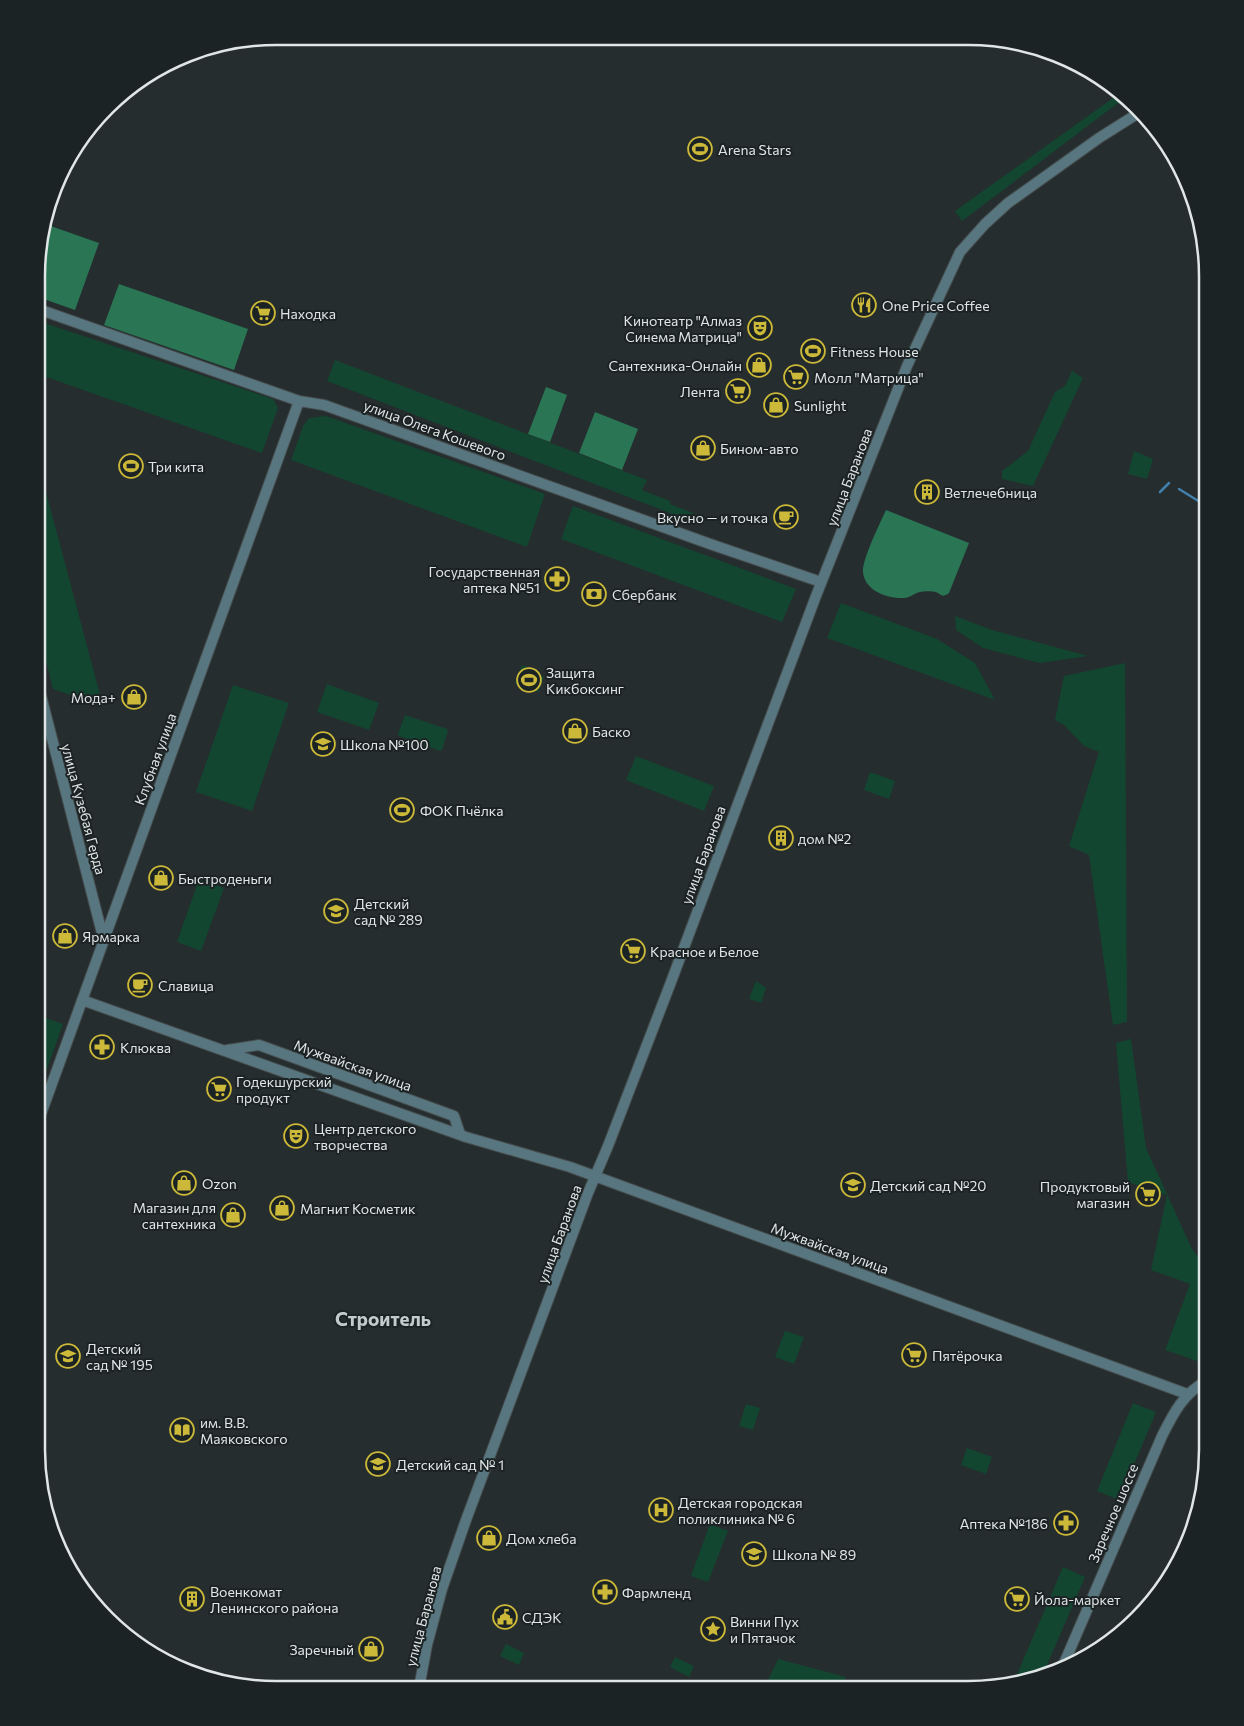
<svg xmlns="http://www.w3.org/2000/svg" width="1244" height="1726" viewBox="0 0 1244 1726" font-family="Commissioner,sans-serif">
  <style>
    .green { fill: #134630 }
    .forest { fill: #297554 }
    .lines { fill: none; stroke-linecap: round; stroke-linejoin: round }
    .stream { stroke: #427faa; stroke-width: 2.5 }
    .secondary-casing { stroke: #454b4c; stroke-width: 12 }
    .secondary { stroke: #57767f; stroke-width: 10 }
    .labels { text-anchor: middle; dominant-baseline: central; stroke-width: 4; stroke-linejoin: round; paint-order: stroke }
    .poi-label { font-size: 14px; fill: #e0e5e6; stroke: #1c2324; text-anchor: start }
    .street-label { font-size: 14px; fill: #e0e5e6; stroke: #1c2324 }
    .district-label { font-size: 19px; font-weight: bold; fill: #c2cccc; stroke: #1c2324 }
    .rim { fill: none; stroke: #e0e5e6; stroke-width: 2.5 }
  </style>
  <rect width="100%" height="100%" fill="#252d2e"/>
  <!-- green -->
  <path class="green" d="M 1120,93 L 1125,99 L 1114,106 L 962,221 L 955,211 Z
    M 38,321 L 273,399 L 278,408 L 262,453 L 38,374 Z
    M 335,360 L 647,480 L 642,490 L 670,501 L 670,504 L 703,517 L 701,525 L 327,381 Z
    M 1072,371 L 1083,378 L 1033,486 L 1002,479 L 1002,471 L 1028,451 L 1055,392 L 1065,386 Z
    M 326,416 L 545,494 L 527,547 L 291,460 L 303,426 L 309,418 Z
    M 1134,451 L 1153,459 L 1147,479 L 1128,474 Z
    M 38,462 L 103,706 L 53,689 L 38,629 Z
    M 573,506 L 796,589 L 782,622 L 561,539 Z
    M 841,603 L 937,639 L 975,663 L 995,700 L 827,638 Z
    M 955,616 L 992,630 L 1088,656 L 1040,663 L 983,648 L 956,630 Z
    M 1125,663 L 1127,1022 L 1113,1025 L 1089,855 L 1069,846 L 1099,752 L 1084,746 L 1064,725 L 1055,720 L 1064,676 Z
    M 522,665 L 540,672 L 539,675 L 544,677 L 538,692 L 515,683 Z
    M 327,684 L 379,703 L 369,730 L 317,712 Z
    M 233,685 L 289,703 L 252,811 L 196,792 Z
    M 405,715 L 447,729 L 448,731 L 442,750 L 440,751 L 399,736 L 398,734 Z
    M 636,756 L 714,786 L 704,811 L 626,780 Z
    M 870,772 L 895,781 L 889,799 L 864,790 Z
    M 199,879 L 224,888 L 201,951 L 177,942 Z
    M 756,981 L 766,988 L 761,1003 L 749,999 Z
    M 37,1015 L 63,1024 L 37,1097 Z
    M 1131,1039 L 1146,1148 L 1192,1249 L 1207,1269 L 1207,1363 L 1206,1364 L 1165,1350 L 1190,1284 L 1151,1270 L 1167,1195 L 1128,1182 L 1116,1043 Z
    M 785,1331 L 804,1337 L 794,1364 L 775,1357 Z
    M 1133,1403 L 1156,1412 L 1119,1500 L 1097,1491 Z
    M 746,1404 L 760,1408 L 753,1430 L 739,1426 Z
    M 967,1448 L 992,1457 L 986,1474 L 961,1465 Z
    M 710,1524 L 728,1531 L 708,1582 L 691,1576 Z
    M 1063,1567 L 1085,1577 L 1044,1672 L 1015,1679 Z
    M 506,1644 L 524,1653 L 519,1665 L 500,1656 Z
    M 675,1657 L 694,1666 L 689,1677 L 670,1667 Z
    M 778,1659 L 846,1677 L 840,1689 L 764,1689 Z"/>
  <!-- forest -->
  <path class="forest" d="M 45,224 L 99,243 L 75,310 L 38,297 L 38,244 Z
    M 119,284 L 248,329 L 234,370 L 104,325 Z
    M 546,387 L 567,395 L 550,442 L 528,434 Z
    M 595,412 L 638,429 L 622,470 L 579,453 Z
    M 886,510 L 969,543 L 949,593 C 942,598 942,595 936,592 C 932,591 924,591 920,592 C 915,593 911,597 905,598 C 889,599 865,592 863,572 C 862,560 880,523 886,510 Z"/>
  <g class="lines">
    <!-- stream -->
    <path class="stream" d="M 1179,489 L 1208,507
      M 1160,492 L 1169,483"/>
    <!-- secondary casing -->
    <g class="secondary-casing">
      <path id="secondary" d="M 38,309 L 299,401 L 324,405 L 710,544 L 821,582
        M 38,684 L 104,941
        M 82,1000 L 466,1137 L 570,1167 L 1187,1394
        M 227,1050 L 259,1045 L 454,1116 L 460,1134
        M 37,1125 L 299,401
        M 1062,1668 L 1162,1436 C 1173,1414 1184,1392 1207,1381
        M 419,1688 L 427,1645 L 442,1589 L 466,1520 L 588,1193 L 608,1146 L 671,982 L 816,596 L 907,366 L 960,252 L 985,224 L 1008,203 L 1099,138 L 1137,114"/>
    </g>
    <!-- secondary -->
    <use href="#secondary" class="secondary"/>
  </g>
  <!-- icons -->
  <defs>
    <g id="stadium-ring" transform="scale(1.25)"><circle r="9.5" fill="#1c2324" stroke="#ccb939" stroke-width="1.5"/><path d="M0-5a6.5 5 0 1 0 0 10a6.5 5 0 1 0 0-10ZM-3.5-1.8h7v3.6h-7Z" fill="#ccb939"/></g>
    <g id="restaurant-ring" transform="scale(1.25)"><circle r="9.5" fill="#1c2324" stroke="#ccb939" stroke-width="1.5"/><path d="M-5-6h1v4h1v-4h1v4h1v-4h1v5L-1.5 .5V6h-2V.5L-5-1ZM5-6V6H3V1.5H1.5Q1.5-4 5-6Z" fill="#ccb939"/></g>
    <g id="supermarket-ring" transform="scale(1.25)"><circle r="9.5" fill="#1c2324" stroke="#ccb939" stroke-width="1.5"/><path d="M-6-5.5h2.5l.6 2H6L4.5 2H-2.5L-4.4-4H-6ZM-1.5 3.2a1.3 1.3 0 1 0 .1 0ZM3 3.2a1.3 1.3 0 1 0 .1 0Z" fill="#ccb939"/></g>
    <g id="theatre-ring" transform="scale(1.25)"><circle r="9.5" fill="#1c2324" stroke="#ccb939" stroke-width="1.5"/><path d="M-5-5.5Q0-4 5-5.5V0Q5 5 0 6Q-5 5-5 0ZM-3.3-2.5H-1v1.5H-3.3ZM1-2.5H3.3v1.5H1ZM-2.8 1Q0 5.5 2.8 1Z" fill="#ccb939"/></g>
    <g id="shop-ring" transform="scale(1.25)"><circle r="9.5" fill="#1c2324" stroke="#ccb939" stroke-width="1.5"/><path d="M-5-2.5h2.3a2.7 3.5 0 0 1 5.4 0H5L5.5 6h-11ZM-1.5-2.5h3a1.5 2.3 0 0 0-3 0Z" fill="#ccb939"/></g>
    <g id="building-ring" transform="scale(1.25)"><circle r="9.5" fill="#1c2324" stroke="#ccb939" stroke-width="1.5"/><path d="M-4-6H4V6H1V3H-1V6H-4ZM-2.5-4.3h1.7v1.8h-1.7ZM.8-4.3h1.7v1.8H.8ZM-2.5-1h1.7V.8h-1.7ZM.8-1h1.7V.8H.8Z" fill="#ccb939"/></g>
    <g id="cafe-ring" transform="scale(1.25)"><circle r="9.5" fill="#1c2324" stroke="#ccb939" stroke-width="1.5"/><path d="M-5.5-4.5H6V0H3Q3 3.5 0 3.5H-2.5Q-5.5 3.5-5.5 0ZM3-3.2v2h1.7v-2ZM-6 4.5H4V6H-6Z" fill="#ccb939"/></g>
    <g id="pharmacy-ring" transform="scale(1.25)"><circle r="9.5" fill="#1c2324" stroke="#ccb939" stroke-width="1.5"/><path d="M-2-6h4v4h4v4h-4v4h-4v-4h-4v-4h4Z" fill="#ccb939"/></g>
    <g id="bank-ring" transform="scale(1.25)"><circle r="9.5" fill="#1c2324" stroke="#ccb939" stroke-width="1.5"/><path d="M-6-4H6V4H-6ZM0-2.3a2.3 2.3 0 1 0 0 4.6a2.3 2.3 0 1 0 0-4.6Z" fill="#ccb939"/></g>
    <g id="school-ring" transform="scale(1.25)"><circle r="9.5" fill="#1c2324" stroke="#ccb939" stroke-width="1.5"/><path d="M0-5L7-2L0 1L-7-2ZM-4 1L0 2.5L4 1V4Q0 6-4 4Z" fill="#ccb939"/></g>
    <g id="library-ring" transform="scale(1.25)"><circle r="9.5" fill="#1c2324" stroke="#ccb939" stroke-width="1.5"/><path d="M-6-4Q-3-5.5-.7-3.5V5Q-3 3-6 4ZM6-4Q3-5.5 .7-3.5V5Q3 3 6 4Z" fill="#ccb939"/></g>
    <g id="hospital-ring" transform="scale(1.25)"><circle r="9.5" fill="#1c2324" stroke="#ccb939" stroke-width="1.5"/><path d="M-5-5h3v3.5h4V-5h3V5h-3V1.5h-4V5h-3Z" fill="#ccb939"/></g>
    <g id="civic-ring" transform="scale(1.25)"><circle r="9.5" fill="#1c2324" stroke="#ccb939" stroke-width="1.5"/><path d="M-.6-6.5H3V-4.5H.6V-3L4-1V1h2V6H-6V1h2V-1L-.6-3ZM-1.2 2.5V6h2.4V2.5Z" fill="#ccb939"/></g>
    <g id="sight-ring" transform="scale(1.25)"><circle r="9.5" fill="#1c2324" stroke="#ccb939" stroke-width="1.5"/><path d="M0-6L1.8-2.2L6-1.7L2.9 1.2L3.7 5.4L0 3.3L-3.7 5.4L-2.9 1.2L-6-1.7L-1.8-2.2Z" fill="#ccb939"/></g>
  </defs>
  <g fill-rule="evenodd">
    <use href="#stadium-ring" x="700" y="149"/>
    <use href="#restaurant-ring" x="864" y="305"/>
    <use href="#supermarket-ring" x="263" y="313"/>
    <use href="#theatre-ring" x="760" y="328"/>
    <use href="#stadium-ring" x="813" y="351"/>
    <use href="#shop-ring" x="759" y="365"/>
    <use href="#supermarket-ring" x="796" y="377"/>
    <use href="#supermarket-ring" x="738" y="391"/>
    <use href="#shop-ring" x="776" y="405"/>
    <use href="#shop-ring" x="703" y="448"/>
    <use href="#stadium-ring" x="131" y="466"/>
    <use href="#building-ring" x="927" y="492"/>
    <use href="#cafe-ring" x="786" y="517"/>
    <use href="#pharmacy-ring" x="557" y="579"/>
    <use href="#bank-ring" x="594" y="594"/>
    <use href="#stadium-ring" x="529" y="680"/>
    <use href="#shop-ring" x="134" y="697"/>
    <use href="#shop-ring" x="575" y="731"/>
    <use href="#school-ring" x="323" y="744"/>
    <use href="#stadium-ring" x="402" y="810"/>
    <use href="#building-ring" x="781" y="838"/>
    <use href="#shop-ring" x="161" y="878"/>
    <use href="#school-ring" x="336" y="911"/>
    <use href="#shop-ring" x="65" y="936"/>
    <use href="#supermarket-ring" x="633" y="951"/>
    <use href="#cafe-ring" x="140" y="985"/>
    <use href="#pharmacy-ring" x="102" y="1047"/>
    <use href="#supermarket-ring" x="219" y="1089"/>
    <use href="#theatre-ring" x="296" y="1136"/>
    <use href="#shop-ring" x="184" y="1183"/>
    <use href="#school-ring" x="853" y="1185"/>
    <use href="#supermarket-ring" x="1148" y="1194"/>
    <use href="#shop-ring" x="282" y="1208"/>
    <use href="#shop-ring" x="233" y="1215"/>
    <use href="#supermarket-ring" x="914" y="1355"/>
    <use href="#school-ring" x="68" y="1356"/>
    <use href="#library-ring" x="182" y="1430"/>
    <use href="#school-ring" x="378" y="1464"/>
    <use href="#hospital-ring" x="661" y="1510"/>
    <use href="#pharmacy-ring" x="1066" y="1523"/>
    <use href="#shop-ring" x="489" y="1538"/>
    <use href="#school-ring" x="754" y="1554"/>
    <use href="#pharmacy-ring" x="605" y="1592"/>
    <use href="#building-ring" x="192" y="1599"/>
    <use href="#supermarket-ring" x="1017" y="1599"/>
    <use href="#civic-ring" x="505" y="1617"/>
    <use href="#sight-ring" x="713" y="1629"/>
    <use href="#shop-ring" x="371" y="1649"/>
  </g>
  <g class="labels">
    <!-- poi labels -->
    <g class="poi-label">
      <text x="718" y="149">Arena Stars</text>
      <text x="882" y="305">One Price Coffee</text>
      <text x="280" y="313">Находка</text>
      <text x="742" y="320" text-anchor="end">Кинотеатр "Алмаз<tspan x="742" dy="16">Синема Матрица"</tspan></text>
      <text x="830" y="351">Fitness House</text>
      <text x="742" y="365" text-anchor="end">Сантехника-Онлайн</text>
      <text x="814" y="377">Молл "Матрица"</text>
      <text x="720" y="391" text-anchor="end">Лента</text>
      <text x="794" y="405">Sunlight</text>
      <text x="720" y="448">Бином-авто</text>
      <text x="148" y="466">Три кита</text>
      <text x="944" y="492">Ветлечебница</text>
      <text x="768" y="517" text-anchor="end">Вкусно — и точка</text>
      <text x="540" y="571" text-anchor="end">Государственная<tspan x="540" dy="16">аптека №51</tspan></text>
      <text x="612" y="594">Сбербанк</text>
      <text x="546" y="672">Защита<tspan x="546" dy="16">Кикбоксинг</tspan></text>
      <text x="116" y="697" text-anchor="end">Мода+</text>
      <text x="592" y="731">Баско</text>
      <text x="340" y="744">Школа №100</text>
      <text x="420" y="810">ФОК Пчёлка</text>
      <text x="798" y="838">дом №2</text>
      <text x="178" y="878">Быстроденьги</text>
      <text x="354" y="903">Детский<tspan x="354" dy="16">сад № 289</tspan></text>
      <text x="82" y="936">Ярмарка</text>
      <text x="650" y="951">Красное и Белое</text>
      <text x="158" y="985">Славица</text>
      <text x="120" y="1047">Клюква</text>
      <text x="236" y="1081">Годекшурский<tspan x="236" dy="16">продукт</tspan></text>
      <text x="314" y="1128">Центр детского<tspan x="314" dy="16">творчества</tspan></text>
      <text x="202" y="1183">Ozon</text>
      <text x="870" y="1185">Детский сад №20</text>
      <text x="1130" y="1186" text-anchor="end">Продуктовый<tspan x="1130" dy="16">магазин</tspan></text>
      <text x="216" y="1207" text-anchor="end">Магазин для<tspan x="216" dy="16">сантехника</tspan></text>
      <text x="300" y="1208">Магнит Косметик</text>
      <text x="86" y="1348">Детский<tspan x="86" dy="16">сад № 195</tspan></text>
      <text x="932" y="1355">Пятёрочка</text>
      <text x="200" y="1422">им. В.В.<tspan x="200" dy="16">Маяковского</tspan></text>
      <text x="396" y="1464">Детский сад № 1</text>
      <text x="678" y="1502">Детская городская<tspan x="678" dy="16">поликлиника № 6</tspan></text>
      <text x="1048" y="1523" text-anchor="end">Аптека №186</text>
      <text x="506" y="1538">Дом хлеба</text>
      <text x="772" y="1554">Школа № 89</text>
      <text x="210" y="1591">Военкомат<tspan x="210" dy="16">Ленинского района</tspan></text>
      <text x="622" y="1592">Фармленд</text>
      <text x="1034" y="1599">Йола-маркет</text>
      <text x="522" y="1617">СДЭК</text>
      <text x="730" y="1621">Винни Пух<tspan x="730" dy="16">и Пятачок</tspan></text>
      <text x="354" y="1649" text-anchor="end">Заречный</text>
    </g>
    <!-- street labels -->
    <g class="street-label">
      <text transform="translate(435 430) rotate(20)">улица Олега Кошевого</text>
      <text transform="translate(849 477) rotate(-69)">улица Баранова</text>
      <text transform="translate(155 759) rotate(-70)">Клубная улица</text>
      <text transform="translate(84 809) rotate(75)">улица Кузебая Герда</text>
      <text transform="translate(703 855) rotate(-70)">улица Баранова</text>
      <text transform="translate(353 1065) rotate(20)">Мужвайская улица</text>
      <text transform="translate(559 1234) rotate(-70)">улица Баранова</text>
      <text transform="translate(830 1248) rotate(20)">Мужвайская улица</text>
      <text transform="translate(1113 1513) rotate(-67)">Заречное шоссе</text>
      <text transform="translate(423 1616) rotate(-75)">улица Баранова</text>
    </g>
    <!-- district labels -->
    <g class="district-label">
      <text x="383" y="1318">Строитель</text>
    </g>
  </g>
  <!-- crop -->
  <path d="M0 0H1244V1726H0ZM276 45H968A231 231 0 0 1 1199 276V1450A231 231 0 0 1 968 1681H276A231 231 0 0 1 45 1450V276A231 231 0 0 1 276 45Z" fill="#1c2324" fill-rule="evenodd"/>
  <path class="rim" d="M276 45H968A231 231 0 0 1 1199 276V1450A231 231 0 0 1 968 1681H276A231 231 0 0 1 45 1450V276A231 231 0 0 1 276 45Z"/>
</svg>
